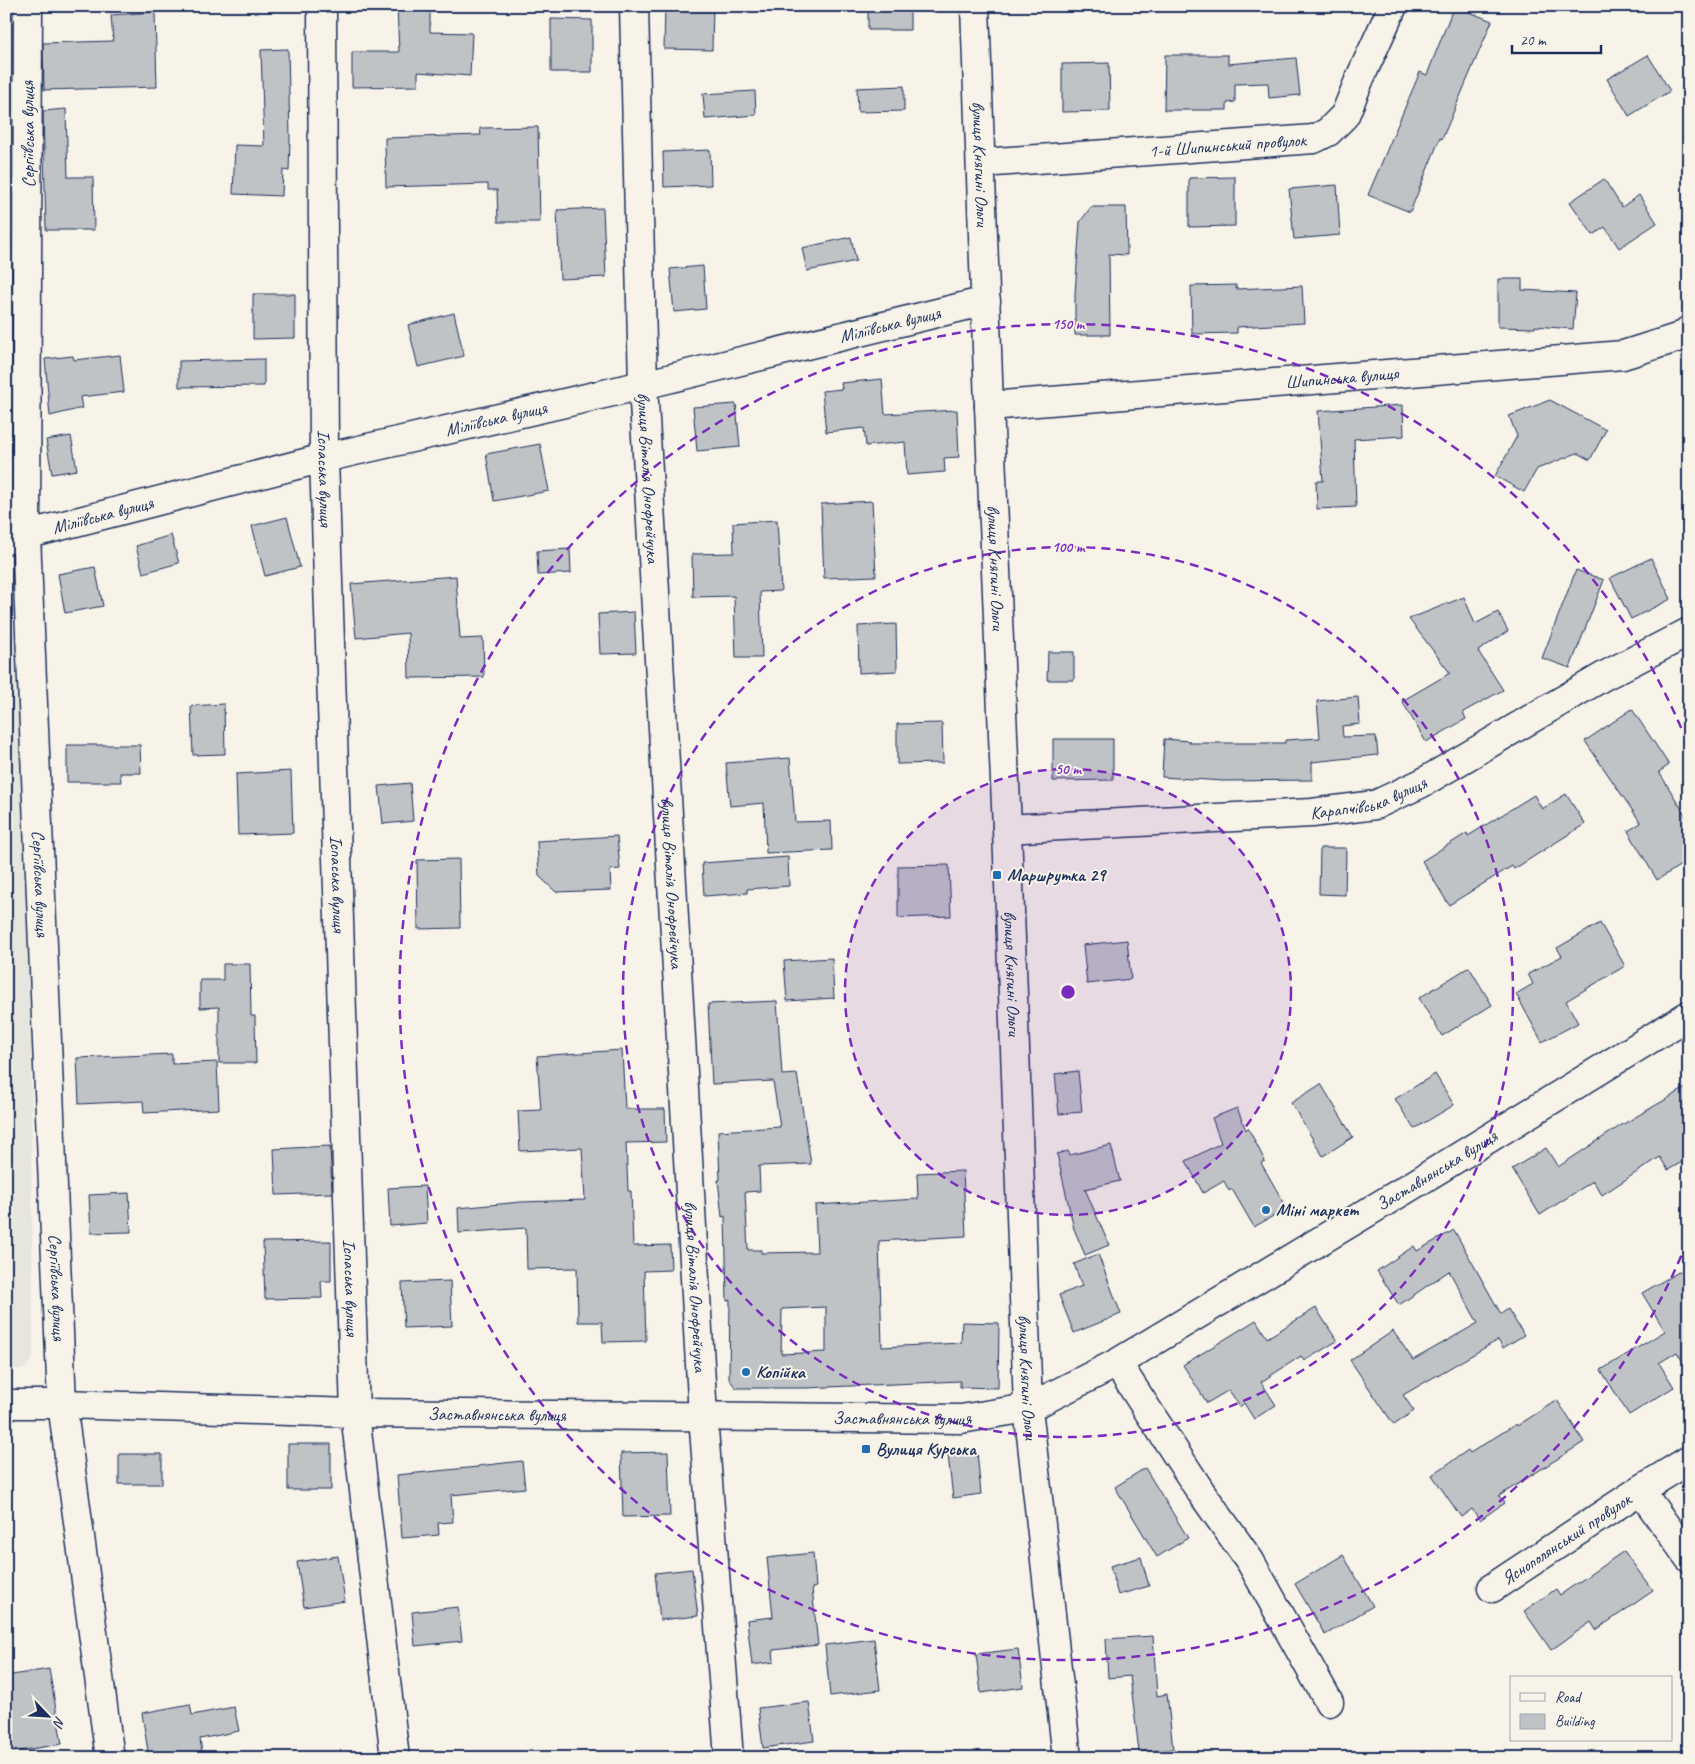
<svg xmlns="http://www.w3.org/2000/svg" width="1695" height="1764" viewBox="0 0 1695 1764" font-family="Caveat,sans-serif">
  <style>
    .built { fill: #e6e5de }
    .building { fill: #c0c3c5; stroke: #1b2f5e; fill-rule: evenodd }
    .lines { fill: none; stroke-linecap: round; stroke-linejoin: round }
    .minor-casing { stroke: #1b2f5e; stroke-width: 31 }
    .path { stroke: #1b2f5e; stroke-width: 3; stroke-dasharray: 1 4; stroke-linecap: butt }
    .minor { stroke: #f7f3e8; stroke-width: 28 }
    .ring { fill: none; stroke: #7b2cbf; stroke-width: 2.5; stroke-dasharray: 9 6 }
    .poi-dot { fill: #1f6fb2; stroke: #f7f3e8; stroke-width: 2 }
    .labels { text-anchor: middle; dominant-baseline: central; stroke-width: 4; stroke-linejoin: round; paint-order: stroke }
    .street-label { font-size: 18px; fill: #1b2f5e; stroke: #f7f3e8 }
    .poi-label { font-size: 18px; font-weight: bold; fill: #1b2f5e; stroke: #f7f3e8; text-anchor: start }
    .centre { fill: #7b2cbf; stroke: #f7f3e8; stroke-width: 2.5 }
    .ring-label { font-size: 15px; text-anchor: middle; font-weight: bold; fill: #7b2cbf; stroke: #f7f3e8; stroke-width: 4; stroke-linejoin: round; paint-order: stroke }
  </style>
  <rect width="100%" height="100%" fill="#f7f3e8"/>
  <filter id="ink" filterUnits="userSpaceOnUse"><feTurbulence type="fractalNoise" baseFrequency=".02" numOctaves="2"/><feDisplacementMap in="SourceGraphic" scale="10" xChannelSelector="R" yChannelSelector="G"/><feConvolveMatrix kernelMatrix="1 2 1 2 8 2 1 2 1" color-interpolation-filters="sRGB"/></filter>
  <g filter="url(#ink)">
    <!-- built -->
    <path class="built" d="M 14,604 L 30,876 L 33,1358 L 24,1369 L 6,1369 L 6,606 Z"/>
    <!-- building -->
    <path class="building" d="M 397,6 L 430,6 L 430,32 L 472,33 L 470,76 L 418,72 L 418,86 L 352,87 L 352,52 L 399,52 Z
      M 665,6 L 713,6 L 712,50 L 664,49 Z
      M 868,6 L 910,6 L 910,30 L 868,30 Z
      M 1454,6 L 1492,21 L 1442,139 L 1440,138 L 1410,212 L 1368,195 L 1420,72 L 1427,75 Z
      M 155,12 L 157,87 L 44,90 L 43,43 L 113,41 L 111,15 Z
      M 551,19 L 592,20 L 592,72 L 551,72 Z
      M 288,49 L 290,139 L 289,171 L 283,170 L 282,196 L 233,194 L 235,145 L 264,146 L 261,50 Z
      M 1165,55 L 1228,55 L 1228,64 L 1296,58 L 1300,95 L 1269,98 L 1268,83 L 1235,84 L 1235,102 L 1227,103 L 1227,110 L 1164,110 Z
      M 1648,55 L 1670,91 L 1629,116 L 1607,79 Z
      M 1109,63 L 1110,111 L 1062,112 L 1062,64 Z
      M 904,86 L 904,111 L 858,112 L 857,88 Z
      M 755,91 L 756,115 L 705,119 L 703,94 Z
      M 66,109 L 68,177 L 93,177 L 94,230 L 46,230 L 43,111 Z
      M 538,127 L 540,222 L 498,222 L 497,190 L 488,190 L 488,184 L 386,187 L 385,138 L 481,135 L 480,128 Z
      M 710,150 L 711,185 L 664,187 L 663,152 Z
      M 1235,177 L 1235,226 L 1189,227 L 1189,178 Z
      M 1604,179 L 1622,207 L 1639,195 L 1657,223 L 1619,248 L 1605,227 L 1593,235 L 1570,202 Z
      M 1337,185 L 1340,235 L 1294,239 L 1289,189 Z
      M 1091,207 L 1126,207 L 1127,255 L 1109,254 L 1110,335 L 1075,335 L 1075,294 L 1080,222 Z
      M 603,208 L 606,277 L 560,279 L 557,210 Z
      M 851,237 L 856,261 L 807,271 L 802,248 Z
      M 703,266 L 706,309 L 674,312 L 670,269 Z
      M 1498,279 L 1522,279 L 1522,290 L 1576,293 L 1573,329 L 1535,326 L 1535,328 L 1498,327 Z
      M 1236,285 L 1236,289 L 1302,286 L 1304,323 L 1237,327 L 1237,333 L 1192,334 L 1191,286 Z
      M 253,294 L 295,294 L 295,338 L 253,339 Z
      M 454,313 L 464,356 L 418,367 L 408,325 Z
      M 120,355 L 124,392 L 80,397 L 82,408 L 50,416 L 45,359 L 73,356 L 74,360 Z
      M 264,359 L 264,386 L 179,387 L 179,361 Z
      M 882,379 L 885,414 L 957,410 L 959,457 L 944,458 L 945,472 L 907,475 L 905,442 L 866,446 L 864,428 L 826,432 L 822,391 L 842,389 L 841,383 Z
      M 1550,400 L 1606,430 L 1590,460 L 1577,453 L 1537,469 L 1524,492 L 1495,476 L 1517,436 L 1509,416 Z
      M 736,404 L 740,447 L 697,451 L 693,407 Z
      M 1403,405 L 1404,436 L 1354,439 L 1356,507 L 1317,509 L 1316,481 L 1323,481 L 1318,411 Z
      M 71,436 L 77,470 L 52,474 L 46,440 Z
      M 540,444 L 549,491 L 494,501 L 486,454 Z
      M 872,501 L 876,576 L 824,578 L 821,504 Z
      M 287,517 L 300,567 L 265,576 L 252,526 Z
      M 777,520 L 781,591 L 760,592 L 762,658 L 736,658 L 734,596 L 693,597 L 692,554 L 734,553 L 733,523 Z
      M 171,535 L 179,563 L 143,573 L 136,546 Z
      M 570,549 L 571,573 L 538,575 L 537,551 Z
      M 1651,558 L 1671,599 L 1631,619 L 1610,578 Z
      M 95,567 L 103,606 L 65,613 L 58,574 Z
      M 1576,570 L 1604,580 L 1570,668 L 1542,658 Z
      M 456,576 L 460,639 L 483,638 L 484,677 L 409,678 L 408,633 L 356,638 L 351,584 Z
      M 1464,597 L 1475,624 L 1498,612 L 1508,631 L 1478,651 L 1503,690 L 1463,712 L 1466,719 L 1426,742 L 1402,701 L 1450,673 L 1409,619 Z
      M 634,612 L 636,653 L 600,654 L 598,614 Z
      M 896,624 L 897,671 L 859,673 L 858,626 Z
      M 1048,652 L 1074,652 L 1074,680 L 1047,680 Z
      M 1358,697 L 1360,724 L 1342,726 L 1343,737 L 1376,736 L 1378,755 L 1312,762 L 1312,780 L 1223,781 L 1162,777 L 1164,739 L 1190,741 L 1190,743 L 1285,743 L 1285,740 L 1320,738 L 1317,701 Z
      M 224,704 L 225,754 L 193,755 L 191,706 Z
      M 1632,709 L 1669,765 L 1659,772 L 1689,821 L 1689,860 L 1657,880 L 1628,831 L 1641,823 L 1585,741 Z
      M 942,723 L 943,763 L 897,764 L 897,724 Z
      M 1053,739 L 1113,739 L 1113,780 L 1053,781 Z
      M 67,745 L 140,745 L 141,773 L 120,773 L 121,782 L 67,782 Z
      M 790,758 L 795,822 L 831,821 L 832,850 L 766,853 L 764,803 L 730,806 L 726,763 Z
      M 291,771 L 293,833 L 238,835 L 236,774 Z
      M 410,783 L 413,821 L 383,824 L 379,786 Z
      M 1566,794 L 1585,824 L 1514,869 L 1512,866 L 1449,905 L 1422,861 L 1467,833 L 1468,836 L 1534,795 L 1542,809 Z
      M 617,836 L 620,869 L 610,870 L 611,890 L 556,892 L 539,876 L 537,841 Z
      M 1320,848 L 1346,848 L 1345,895 L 1319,894 Z
      M 788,857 L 789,886 L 747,889 L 747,893 L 704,896 L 702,863 Z
      M 459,859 L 460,928 L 418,929 L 417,860 Z
      M 949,865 L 951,916 L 898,918 L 898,866 Z
      M 1600,923 L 1625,966 L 1566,1001 L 1578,1023 L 1542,1042 L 1516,994 L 1533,984 L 1528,974 L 1562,956 L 1557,948 Z
      M 1127,940 L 1131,979 L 1087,984 L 1083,945 Z
      M 832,958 L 834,998 L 787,1001 L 784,961 Z
      M 223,964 L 250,964 L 251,1016 L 255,1016 L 256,1063 L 219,1063 L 219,1007 L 200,1008 L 200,980 L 223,980 Z
      M 1469,967 L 1492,1005 L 1442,1036 L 1419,998 Z
      M 777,1001 L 782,1075 L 797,1074 L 811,1164 L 759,1166 L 760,1191 L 745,1192 L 748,1250 L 761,1250 L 761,1253 L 817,1252 L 815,1205 L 918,1199 L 917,1173 L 963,1171 L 966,1236 L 879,1241 L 882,1347 L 961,1343 L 962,1322 L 999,1323 L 998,1388 L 960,1387 L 960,1381 L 806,1388 L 736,1388 L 729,1379 L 730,1300 L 727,1301 L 725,1216 L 722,1217 L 718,1180 L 720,1180 L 718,1131 L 780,1127 L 773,1081 L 712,1084 L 708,1004 ZM 826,1307 L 826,1352 L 781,1354 L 782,1309 Z
      M 622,1050 L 625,1109 L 665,1109 L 666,1142 L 626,1143 L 628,1191 L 631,1191 L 633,1246 L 670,1245 L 671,1270 L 644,1271 L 646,1341 L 603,1342 L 602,1322 L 578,1322 L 577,1268 L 527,1269 L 526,1228 L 459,1233 L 458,1208 L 521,1202 L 585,1200 L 582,1148 L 520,1151 L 518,1111 L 541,1110 L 537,1056 Z
      M 172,1054 L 172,1064 L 217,1062 L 219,1109 L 144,1113 L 143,1101 L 79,1104 L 77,1058 Z
      M 1078,1071 L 1082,1112 L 1059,1114 L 1055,1074 Z
      M 1435,1074 L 1454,1105 L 1414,1129 L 1395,1099 Z
      M 1321,1084 L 1353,1137 L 1323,1156 L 1291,1103 Z
      M 1689,1086 L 1689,1158 L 1668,1170 L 1660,1157 L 1602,1195 L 1593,1181 L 1540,1215 L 1512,1169 L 1546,1148 L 1558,1167 L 1620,1126 Z
      M 1237,1108 L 1246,1130 L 1248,1128 L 1265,1161 L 1261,1163 L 1287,1208 L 1254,1227 L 1232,1189 L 1229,1191 L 1224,1181 L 1203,1193 L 1186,1161 L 1221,1143 L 1212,1118 Z
      M 1111,1145 L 1120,1181 L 1085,1189 L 1109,1245 L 1085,1255 L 1074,1229 L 1057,1154 L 1068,1151 L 1070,1155 Z
      M 330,1146 L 332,1193 L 276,1195 L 274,1149 Z
      M 425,1186 L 427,1223 L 390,1226 L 388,1188 Z
      M 129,1193 L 131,1232 L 91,1233 L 89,1195 Z
      M 1454,1230 L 1501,1314 L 1508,1309 L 1524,1335 L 1503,1348 L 1498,1340 L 1403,1395 L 1414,1411 L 1394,1425 L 1350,1360 L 1393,1331 L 1413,1360 L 1478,1323 L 1449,1271 L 1399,1305 L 1377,1271 L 1414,1246 L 1417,1251 Z
      M 331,1241 L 331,1281 L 321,1281 L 322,1298 L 265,1299 L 263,1242 Z
      M 1098,1254 L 1121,1314 L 1074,1333 L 1059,1295 L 1082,1286 L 1074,1264 Z
      M 1689,1266 L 1689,1372 L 1677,1352 L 1659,1363 L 1674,1387 L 1629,1415 L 1601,1370 L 1665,1331 L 1642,1293 Z
      M 450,1281 L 452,1326 L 404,1328 L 402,1283 Z
      M 1316,1308 L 1337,1341 L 1304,1361 L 1301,1356 L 1261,1382 L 1276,1405 L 1254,1419 L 1244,1403 L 1240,1407 L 1229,1390 L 1207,1403 L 1183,1365 L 1256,1320 L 1267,1338 Z
      M 1557,1400 L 1584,1442 L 1499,1496 L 1504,1503 L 1480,1520 L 1472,1509 L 1461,1517 L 1432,1475 L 1468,1450 L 1470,1453 L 1516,1424 L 1517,1426 Z
      M 288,1444 L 331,1444 L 331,1490 L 288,1490 Z
      M 668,1452 L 670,1516 L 623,1517 L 621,1453 Z
      M 977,1452 L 981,1494 L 953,1498 L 948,1455 Z
      M 119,1454 L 162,1454 L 162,1484 L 119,1484 Z
      M 522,1461 L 525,1488 L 451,1495 L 453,1522 L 438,1523 L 439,1535 L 402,1538 L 397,1475 L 478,1467 L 478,1466 Z
      M 1145,1468 L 1188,1538 L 1157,1557 L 1115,1487 Z
      M 1624,1551 L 1653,1591 L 1596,1630 L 1591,1622 L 1551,1650 L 1524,1611 L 1556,1589 L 1560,1595 Z
      M 813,1553 L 816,1587 L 812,1588 L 818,1645 L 773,1650 L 774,1662 L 752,1665 L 747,1620 L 773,1617 L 767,1558 Z
      M 1343,1555 L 1373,1606 L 1325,1635 L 1295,1584 Z
      M 338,1556 L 345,1601 L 304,1607 L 297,1562 Z
      M 1141,1557 L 1149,1586 L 1118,1595 L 1110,1566 Z
      M 692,1569 L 698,1616 L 660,1620 L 655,1573 Z
      M 458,1607 L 462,1641 L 415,1646 L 412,1612 Z
      M 1153,1636 L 1157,1696 L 1167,1694 L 1173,1749 L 1139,1752 L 1130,1676 L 1108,1678 L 1106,1639 Z
      M 874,1639 L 880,1690 L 830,1696 L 825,1645 Z
      M 1018,1649 L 1023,1687 L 981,1693 L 976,1654 Z
      M 49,1669 L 62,1744 L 6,1753 L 6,1676 Z
      M 809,1702 L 814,1741 L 763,1748 L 758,1708 Z
      M 190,1704 L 192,1715 L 234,1707 L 239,1731 L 200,1739 L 203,1758 L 149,1758 L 142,1713 Z"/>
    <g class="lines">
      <!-- minor casing -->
      <g class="minor-casing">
        <g id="minor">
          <path id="s1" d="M 28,6 L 26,535 L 62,1404 L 110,1758"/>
          <path id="s2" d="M 322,6 L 324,458 L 355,1413 L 395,1758"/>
          <path id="s3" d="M 634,6 L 643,385 L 703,1416 L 729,1758"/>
          <path id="s4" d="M 975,6 L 989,406 L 1007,829 L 1028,1408 L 1067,1758"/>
          <path id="s5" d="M 982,163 L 1314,139 L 1328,132 L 1345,115 L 1360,78 L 1393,6"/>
          <path id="s6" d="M 989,406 L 1623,355 L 1680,337 L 1689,330"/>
          <path id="s7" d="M 6,540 L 324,458 L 643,385 L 986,301"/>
          <path id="s8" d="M 1007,829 L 1312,813 L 1375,805 L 1422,783 L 1604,676 L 1689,632"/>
          <path d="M 1117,1363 L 1201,1492 L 1250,1561 L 1329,1702"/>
          <path id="s9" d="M 6,1404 L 62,1404 L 355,1413 L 961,1419 L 1028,1408 L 1117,1363 L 1418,1182 L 1689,1015"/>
          <path d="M 1640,1490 L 1689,1558"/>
          <path id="s10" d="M 1492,1588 L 1640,1490 L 1689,1460"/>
        </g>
      </g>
      <!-- path -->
      <path class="path" d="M 6,1067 L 10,1067"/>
      <!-- minor -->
      <use href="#minor" class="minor"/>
    </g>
  </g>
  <!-- distance rings -->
  <circle cx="1068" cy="992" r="223" fill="#7b2cbf" fill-opacity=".12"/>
  <g class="ring">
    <circle cx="1068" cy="992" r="223"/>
    <circle cx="1068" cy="992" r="445"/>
    <path d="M1687 1242A668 668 0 1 1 1687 742"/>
  </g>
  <!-- markers -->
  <g class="poi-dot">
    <rect x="992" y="870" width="10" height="10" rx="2.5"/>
    <circle cx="1266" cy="1210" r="5"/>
    <circle cx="746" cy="1372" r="5"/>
    <rect x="861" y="1444" width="10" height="10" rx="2.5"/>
  </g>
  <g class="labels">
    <!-- street labels -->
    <g class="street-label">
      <text transform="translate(28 134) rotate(-90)">Сергіївська вулиця</text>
      <text stroke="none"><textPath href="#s5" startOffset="246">1-й Шипинський провулок</textPath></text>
      <text stroke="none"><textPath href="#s4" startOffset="158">вулиця Княгині Ольги</textPath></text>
      <text stroke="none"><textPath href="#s7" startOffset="910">Міліївська вулиця</textPath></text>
      <text stroke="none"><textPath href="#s6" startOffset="354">Шипинська вулиця</textPath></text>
      <text stroke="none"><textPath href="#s7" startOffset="505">Міліївська вулиця</textPath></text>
      <text stroke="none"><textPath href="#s2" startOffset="472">Іспаська вулиця</textPath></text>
      <text stroke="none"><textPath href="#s3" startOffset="472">вулиця Віталія Онофрейчука</textPath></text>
      <text stroke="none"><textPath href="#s7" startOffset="100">Міліївська вулиця</textPath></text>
      <text stroke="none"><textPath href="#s4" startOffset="562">вулиця Княгині Ольги</textPath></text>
      <text stroke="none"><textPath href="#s8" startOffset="364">Карапчівська вулиця</textPath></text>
      <text stroke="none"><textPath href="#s3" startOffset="878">вулиця Віталія Онофрейчука</textPath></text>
      <text stroke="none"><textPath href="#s2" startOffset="878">Іспаська вулиця</textPath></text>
      <text stroke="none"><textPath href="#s1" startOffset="878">Сергіївська вулиця</textPath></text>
      <text stroke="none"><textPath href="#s4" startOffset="968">вулиця Княгині Ольги</textPath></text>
      <text stroke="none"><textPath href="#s9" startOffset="1496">Заставнянська вулиця</textPath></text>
      <text stroke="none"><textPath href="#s3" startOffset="1282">вулиця Віталія Онофрейчука</textPath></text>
      <text stroke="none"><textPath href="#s1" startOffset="1282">Сергіївська вулиця</textPath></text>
      <text stroke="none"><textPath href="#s2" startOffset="1282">Іспаська вулиця</textPath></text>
      <text stroke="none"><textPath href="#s4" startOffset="1372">вулиця Княгині Ольги</textPath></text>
      <text stroke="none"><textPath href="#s9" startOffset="491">Заставнянська вулиця</textPath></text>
      <text stroke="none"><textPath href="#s9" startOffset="896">Заставнянська вулиця</textPath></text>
      <text stroke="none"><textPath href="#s10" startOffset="89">Яснополянський провулок</textPath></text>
    </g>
    <!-- poi labels -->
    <g class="poi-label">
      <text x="1007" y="875">Маршрутка 29</text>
      <text x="1276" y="1210">Міні маркет</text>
      <text x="756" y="1372">Копійка</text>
      <text x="876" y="1449">Вулиця Курська</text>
    </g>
  </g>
  <circle cx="1068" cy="992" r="8" class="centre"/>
  <g class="ring-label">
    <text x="1068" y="329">150 m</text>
    <text x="1068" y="552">100 m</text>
    <text x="1068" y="774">50 m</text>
  </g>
  <!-- margin -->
  <rect width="1695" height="1764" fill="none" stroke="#f7f3e8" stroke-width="25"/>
  <rect x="12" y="12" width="1670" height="1739" fill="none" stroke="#1b2f5e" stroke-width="2" filter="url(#ink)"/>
  <!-- legend -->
  <rect x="1510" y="1676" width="162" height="65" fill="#f7f3e8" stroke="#9fa5b1"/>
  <rect x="1520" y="1693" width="25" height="8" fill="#f7f3e8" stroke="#9fa5b1"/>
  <text x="1555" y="1702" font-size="15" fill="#1b2f5e">Road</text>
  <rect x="1520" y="1714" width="25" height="15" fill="#c0c3c5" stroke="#9fa5b1"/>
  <text x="1555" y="1726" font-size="15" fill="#1b2f5e">Building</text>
  <!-- north arrow -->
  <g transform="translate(48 1716) rotate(115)" stroke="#f7f3e8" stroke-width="4" paint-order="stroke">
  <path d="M0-4L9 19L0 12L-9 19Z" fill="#1b2f5e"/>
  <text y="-8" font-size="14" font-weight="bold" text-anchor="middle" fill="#1b2f5e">N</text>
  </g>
  <!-- scale -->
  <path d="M1512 45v8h89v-8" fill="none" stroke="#1b2f5e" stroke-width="2.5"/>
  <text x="1520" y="45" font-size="15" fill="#1b2f5e" stroke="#f7f3e8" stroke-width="4" paint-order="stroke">20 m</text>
</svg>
